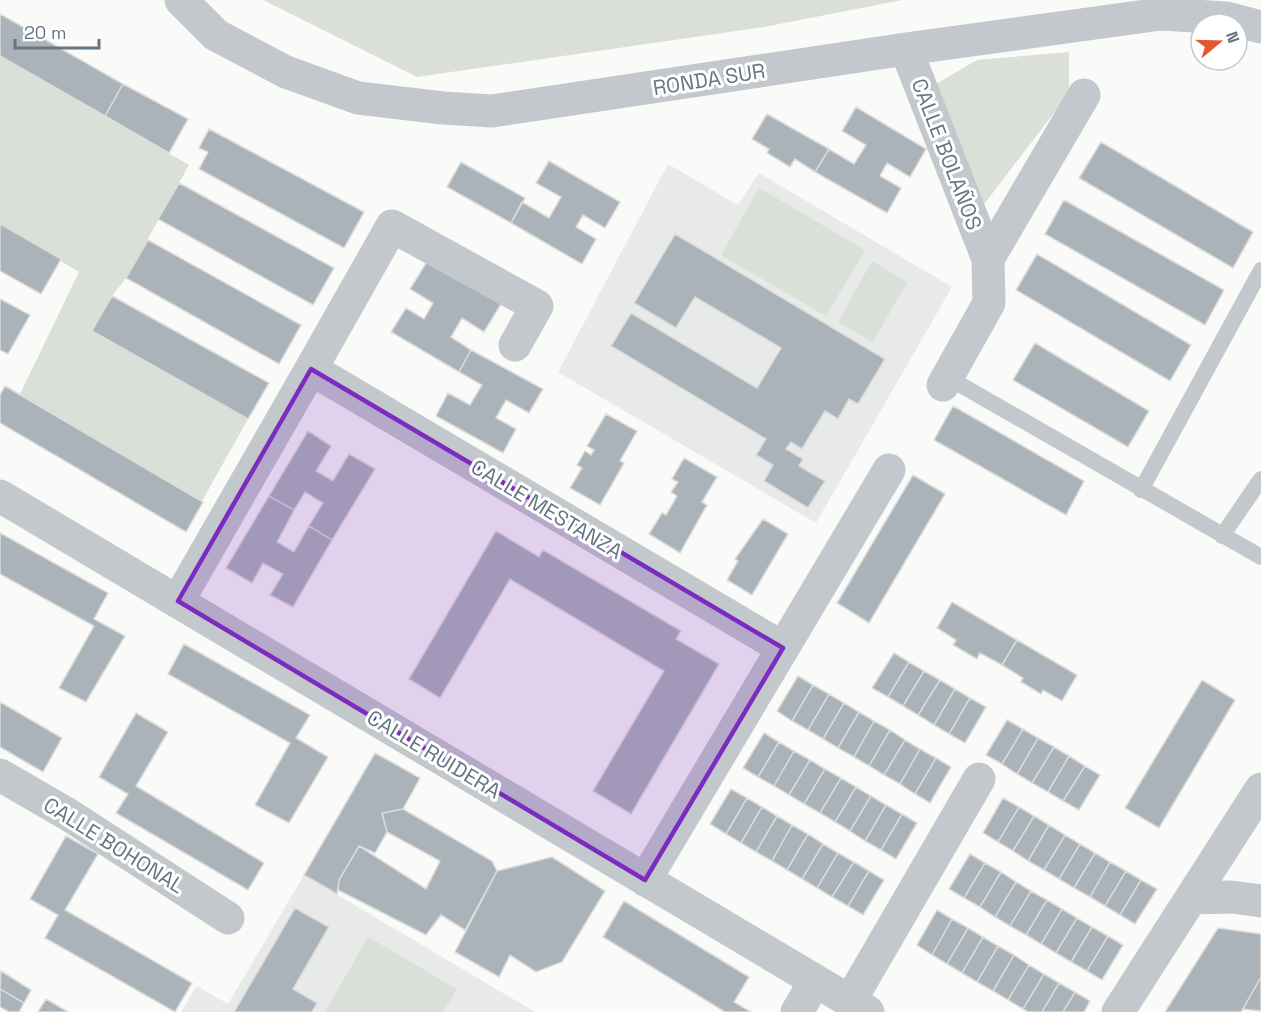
<svg xmlns="http://www.w3.org/2000/svg" width="1261" height="1012" viewBox="0 0 1261 1012" font-family="'Space Grotesk',sans-serif">
  <style>
    .built { fill: #e8e9e9 }
    .green { fill: #dadfd7 }
    .building { fill: #aab3b9; stroke: #dcdcda; stroke-width: 1.5 }
    .lines { fill: none; stroke-linecap: round; stroke-linejoin: round }
    .lane { stroke: #c3c8cc; stroke-width: 16 }
    .street { stroke: #c3c8cc; stroke-width: 33 }
    .marked { fill: #7b2cbf; fill-opacity: 0.2; stroke: #7b2cbf; stroke-width: 4.5; stroke-linejoin: round }
    .labels { text-anchor: middle; dominant-baseline: central; stroke-width: 6; stroke-linejoin: round; paint-order: stroke }
    .street-label { font-size: 21px; fill: #657683; stroke: #fff }
  </style>
  <rect width="100%" height="100%" fill="#fafaf8"/>
  <!-- built -->
  <path class="built" d="M 668,164 L 738,205 L 759,173 L 952,287 L 816,523 L 558,372 Z
    M 304,875 L 535,1012 L 181,1012 L 197,986 L 228,1004 Z"/>
  <!-- green -->
  <path class="green" d="M 263,0 L 902,0 L 764,27 L 417,77 Z
    M 1069,52 L 1069,93 L 982,207 L 934,85 L 977,60 Z
    M 0,56 L 189,165 L 126,278 L 112,296 L 93,331 L 248,419 L 202,501 L 19,396 L 79,272 L 0,224 Z
    M 759,188 L 865,250 L 826,316 L 721,255 Z
    M 872,261 L 907,282 L 873,342 L 838,322 Z
    M 368,937 L 457,989 L 443,1012 L 325,1012 Z"/>
  <!-- building -->
  <path class="building" d="M 0,14 L 123,84 L 105,116 L 0,56 Z
    M 123,84 L 188,119 L 169,153 L 105,116 Z
    M 856,107 L 926,149 L 910,177 L 887,163 L 880,176 L 901,188 L 887,213 L 815,172 L 829,149 L 854,164 L 866,145 L 842,131 Z
    M 767,114 L 829,149 L 815,172 L 795,159 L 790,167 L 767,153 L 769,149 L 752,139 Z
    M 209,129 L 364,212 L 344,248 L 199,169 L 208,152 L 199,148 Z
    M 1101,142 L 1253,232 L 1233,268 L 1079,178 Z
    M 549,161 L 620,202 L 605,228 L 583,215 L 576,227 L 596,239 L 582,264 L 511,223 L 522,202 L 549,218 L 561,197 L 536,183 Z
    M 461,162 L 525,198 L 511,223 L 447,187 Z
    M 179,183 L 334,268 L 313,305 L 158,219 Z
    M 1064,200 L 1224,290 L 1205,325 L 1045,234 Z
    M 0,224 L 61,259 L 41,294 L 0,271 Z
    M 675,234 L 885,359 L 858,404 L 849,399 L 838,419 L 825,411 L 802,449 L 791,442 L 786,449 L 803,459 L 799,466 L 825,481 L 808,508 L 764,481 L 773,465 L 756,455 L 766,439 L 611,346 L 631,313 L 757,388 L 781,348 L 695,297 L 676,328 L 634,303 Z
    M 148,240 L 301,325 L 279,364 L 126,278 Z
    M 1037,254 L 1191,345 L 1170,381 L 1016,290 Z
    M 428,260 L 501,304 L 484,332 L 462,318 L 451,337 L 471,350 L 459,372 L 391,332 L 406,308 L 424,319 L 433,303 L 410,289 Z
    M 112,296 L 269,383 L 248,419 L 92,331 Z
    M 0,299 L 30,315 L 8,354 L 0,350 Z
    M 1035,343 L 1149,411 L 1128,447 L 1013,380 Z
    M 471,350 L 543,389 L 529,413 L 506,400 L 496,418 L 516,429 L 503,453 L 436,416 L 448,393 L 470,405 L 482,385 L 459,372 Z
    M 5,386 L 203,502 L 186,532 L 0,423 L 0,395 Z
    M 953,406 L 1084,481 L 1066,515 L 934,440 Z
    M 606,414 L 637,431 L 620,461 L 624,463 L 600,505 L 570,488 L 582,468 L 577,465 L 585,451 L 591,455 L 594,450 L 587,446 Z
    M 308,431 L 331,446 L 316,471 L 333,481 L 349,454 L 375,469 L 332,540 L 309,526 L 323,503 L 305,492 L 294,510 L 269,496 Z
    M 684,458 L 717,477 L 702,502 L 707,505 L 680,553 L 649,534 L 662,513 L 666,515 L 677,496 L 671,492 L 678,482 L 672,479 Z
    M 913,475 L 945,494 L 869,623 L 837,603 Z
    M 269,496 L 294,510 L 277,542 L 294,552 L 309,526 L 332,540 L 293,607 L 270,595 L 283,574 L 263,563 L 252,583 L 226,568 Z
    M 763,519 L 788,534 L 752,595 L 727,580 L 738,561 L 735,559 Z
    M 496,531 L 539,557 L 543,550 L 681,631 L 676,639 L 719,664 L 631,814 L 593,791 L 664,671 L 510,579 L 440,698 L 409,679 Z
    M 0,533 L 108,593 L 94,619 L 125,636 L 86,702 L 59,688 L 94,626 L 0,574 Z
    M 952,602 L 1017,640 L 1002,665 L 980,653 L 977,659 L 953,645 L 956,640 L 937,628 Z
    M 1017,640 L 1077,675 L 1062,701 L 1043,690 L 1041,694 L 1021,682 L 1023,678 L 1002,665 Z
    M 184,644 L 310,715 L 296,738 L 328,757 L 289,823 L 255,805 L 290,743 L 168,674 Z
    M 894,653 L 909,662 L 888,697 L 872,688 Z
    M 909,662 L 924,671 L 903,706 L 888,697 Z
    M 924,671 L 940,680 L 918,715 L 903,706 Z
    M 798,676 L 813,685 L 792,721 L 777,711 Z
    M 940,680 L 955,689 L 934,725 L 918,715 Z
    M 1202,680 L 1235,700 L 1159,828 L 1125,808 Z
    M 813,685 L 829,694 L 808,730 L 792,721 Z
    M 955,689 L 970,698 L 949,734 L 934,725 Z
    M 829,694 L 844,703 L 823,739 L 808,730 Z
    M 970,698 L 986,707 L 965,743 L 949,734 Z
    M 0,702 L 62,738 L 43,772 L 0,747 Z
    M 844,703 L 859,712 L 838,748 L 823,739 Z
    M 859,712 L 874,721 L 854,757 L 838,748 Z
    M 136,713 L 168,732 L 136,786 L 264,863 L 248,890 L 116,813 L 128,794 L 99,777 Z
    M 1007,720 L 1023,729 L 1002,764 L 986,755 Z
    M 874,721 L 890,730 L 869,766 L 854,757 Z
    M 1023,729 L 1038,738 L 1017,774 L 1002,764 Z
    M 890,730 L 905,740 L 884,775 L 869,766 Z
    M 764,733 L 779,742 L 758,777 L 743,768 Z
    M 1038,738 L 1054,747 L 1032,783 L 1017,774 Z
    M 905,740 L 920,749 L 900,784 L 884,775 Z
    M 779,742 L 794,751 L 774,786 L 758,777 Z
    M 1054,747 L 1069,756 L 1048,792 L 1032,783 Z
    M 920,749 L 936,758 L 915,794 L 900,784 Z
    M 794,751 L 810,760 L 789,795 L 774,786 Z
    M 375,753 L 420,778 L 403,809 L 382,813 L 387,832 L 375,853 L 359,846 L 339,880 L 337,894 L 304,875 Z
    M 1069,756 L 1085,766 L 1063,801 L 1048,792 Z
    M 936,758 L 951,767 L 930,803 L 915,794 Z
    M 810,760 L 825,769 L 804,804 L 789,795 Z
    M 1085,766 L 1100,775 L 1079,810 L 1063,801 Z
    M 825,769 L 841,778 L 820,813 L 804,804 Z
    M 841,778 L 856,787 L 835,822 L 820,813 Z
    M 856,787 L 871,796 L 850,831 L 835,822 Z
    M 731,789 L 747,798 L 726,834 L 710,824 Z
    M 871,796 L 886,805 L 865,841 L 850,831 Z
    M 747,798 L 762,807 L 741,843 L 726,834 Z
    M 1003,798 L 1019,807 L 998,842 L 983,833 Z
    M 886,805 L 902,814 L 881,850 L 865,841 Z
    M 762,807 L 777,816 L 756,852 L 741,843 Z
    M 1019,807 L 1034,816 L 1013,851 L 998,842 Z
    M 403,809 L 492,861 L 497,871 L 465,930 L 441,915 L 426,935 L 338,890 L 339,880 L 359,846 L 426,889 L 440,861 L 387,832 L 382,813 Z
    M 902,814 L 917,823 L 896,859 L 881,850 Z
    M 777,816 L 792,825 L 772,861 L 756,852 Z
    M 1034,816 L 1049,825 L 1028,861 L 1013,851 Z
    M 792,825 L 808,834 L 787,870 L 772,861 Z
    M 1049,825 L 1065,835 L 1044,870 L 1028,861 Z
    M 808,834 L 823,844 L 802,879 L 787,870 Z
    M 1065,835 L 1080,844 L 1059,879 L 1044,870 Z
    M 66,836 L 98,854 L 65,910 L 192,983 L 175,1012 L 45,938 L 58,915 L 30,899 Z
    M 823,844 L 838,853 L 817,888 L 802,879 Z
    M 1080,844 L 1095,853 L 1074,888 L 1059,879 Z
    M 838,853 L 854,862 L 832,897 L 817,888 Z
    M 1095,853 L 1110,862 L 1090,897 L 1074,888 Z
    M 970,854 L 985,863 L 964,898 L 949,889 Z
    M 552,857 L 605,891 L 562,962 L 536,972 L 510,955 L 499,977 L 455,952 L 497,871 Z
    M 854,862 L 869,871 L 848,906 L 832,897 Z
    M 1110,862 L 1126,871 L 1105,906 L 1090,897 Z
    M 985,863 L 1001,872 L 980,907 L 964,898 Z
    M 869,871 L 884,880 L 863,915 L 848,906 Z
    M 1126,871 L 1141,880 L 1120,915 L 1105,906 Z
    M 1001,872 L 1016,882 L 995,917 L 980,907 Z
    M 1141,880 L 1157,889 L 1135,924 L 1120,915 Z
    M 1016,882 L 1031,891 L 1010,926 L 995,917 Z
    M 1031,891 L 1047,900 L 1026,935 L 1010,926 Z
    M 1047,900 L 1062,909 L 1041,944 L 1026,935 Z
    M 624,901 L 749,977 L 734,1002 L 751,1012 L 725,1012 L 603,937 Z
    M 295,908 L 329,927 L 293,989 L 317,1003 L 312,1012 L 234,1012 Z
    M 1062,909 L 1077,918 L 1056,953 L 1041,944 Z
    M 937,910 L 952,919 L 932,955 L 917,945 Z
    M 1077,918 L 1092,927 L 1071,962 L 1056,953 Z
    M 952,919 L 968,928 L 947,964 L 932,955 Z
    M 1092,927 L 1108,936 L 1087,971 L 1071,962 Z
    M 968,928 L 983,937 L 962,973 L 947,964 Z
    M 1218,928 L 1261,934 L 1261,977 L 1241,1012 L 1165,1012 Z
    M 1108,936 L 1123,945 L 1102,980 L 1087,971 Z
    M 983,937 L 998,946 L 977,982 L 962,973 Z
    M 998,946 L 1014,955 L 993,991 L 977,982 Z
    M 1014,955 L 1029,965 L 1008,1000 L 993,991 Z
    M 1029,965 L 1044,974 L 1023,1009 L 1008,1000 Z
    M 1,971 L 31,990 L 24,1003 L 0,989 Z
    M 1044,974 L 1059,983 L 1042,1012 L 1028,1012 L 1023,1009 Z
    M 1261,977 L 1261,1011 L 1243,1009 Z
    M 1059,983 L 1075,992 L 1063,1012 L 1042,1012 Z
    M 0,989 L 24,1003 L 19,1012 L 9,1012 L 0,1007 Z
    M 1075,992 L 1090,1001 L 1084,1012 L 1063,1012 Z
    M 46,999 L 68,1012 L 38,1012 Z"/>
  <g class="lines">
    <!-- lane -->
    <path class="lane" d="M 947,377 L 1261,557
      M 1141,490 L 1261,270
      M 1222,536 L 1261,479"/>
    <!-- street -->
    <path class="street" d="M 181,0 L 216,35 L 286,72 L 358,98 L 443,108 L 492,111 L 906,49 L 1161,14 L 1226,18 L 1261,27
      M 906,49 L 988,259 L 989,303 L 943,385
      M 988,259 L 1084,95
      M 311,369 L 392,226 L 537,306 L 515,345
      M 0,496 L 868,1012
      M 178,601 L 311,369 L 783,648 L 645,880
      M 783,648 L 889,470
      M 0,775 L 69,815 L 228,918
      M 1191,898 L 1231,897 L 1261,901
      M 850,1001 L 979,779
      M 797,1012 L 815,981
      M 1118,1012 L 1261,789"/>
  </g>
  <!-- marked area -->
  <path class="marked" d="M 311,369 L 783,648 L 645,880 L 178,601 Z"/>
  <g class="labels">
    <!-- street labels -->
    <g class="street-label">
      <text transform="translate(709 79) rotate(-9)">RONDA SUR</text>
      <text transform="translate(947 154) rotate(69)">CALLE BOLAÑOS</text>
      <text transform="translate(547 509) rotate(31)">CALLE MESTANZA</text>
      <text transform="translate(434 754) rotate(31)">CALLE RUIDERA</text>
      <text transform="translate(114 845) rotate(32)">CALLE BOHONAL</text>
    </g>
  </g>
  <!-- north arrow -->
  <g transform="translate(1219 42) rotate(71)"><circle r="28" fill="#ffffff" stroke="#c1c8cd" stroke-width="1.5"/>
  <path d="M0-4.5L10 22L0 15L-10 22Z" fill="#e4572e"/>
  <text y="-9" font-size="16" font-weight="bold" text-anchor="middle" fill="#657683">N</text>
  </g>
  <!-- scale -->
  <path d="M15 39v9h84v-9" fill="none" stroke="#657683" stroke-width="3"/>
  <text x="24" y="39" font-size="18" fill="#657683" stroke="#ffffff" stroke-width="4.5" paint-order="stroke">20 m</text>
</svg>
